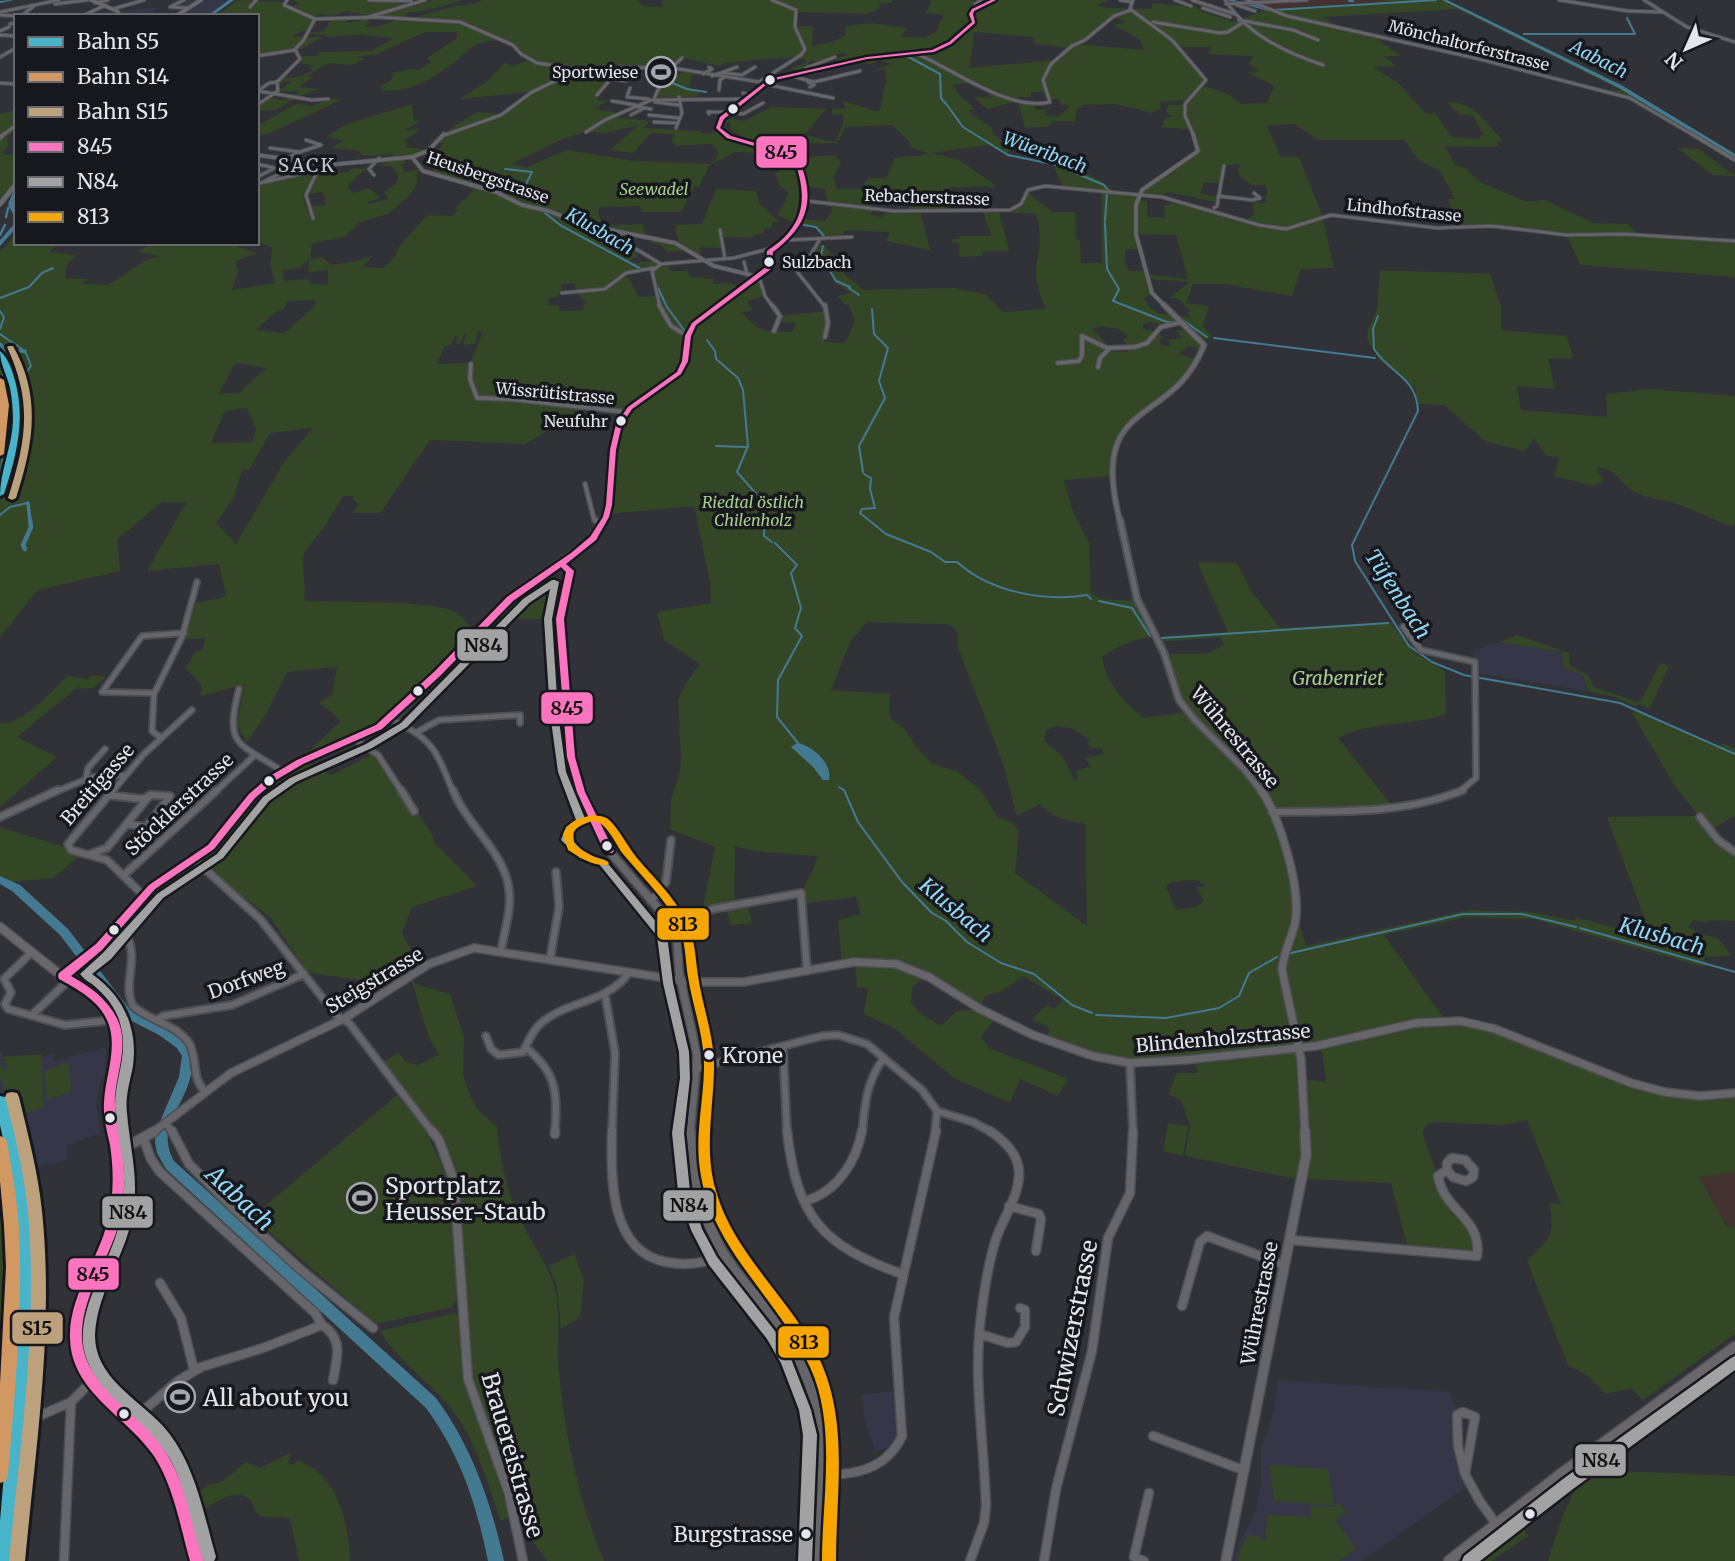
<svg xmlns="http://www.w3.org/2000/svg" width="1735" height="1561" viewBox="0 0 1735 1561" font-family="Merriweather,serif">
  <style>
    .built { fill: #353748 }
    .industrial { fill: #433230 }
    .green { fill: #334626; fill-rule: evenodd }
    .water { fill: #447a91 }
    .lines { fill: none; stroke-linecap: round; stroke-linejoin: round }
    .stream { stroke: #447a91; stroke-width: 2 }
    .canal-far2 { stroke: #447a91; stroke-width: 2.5 }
    .canal-far1 { stroke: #447a91; stroke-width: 3.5 }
    .canal { stroke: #447a91; stroke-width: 4.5 }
    .river { fill: #447a91; fill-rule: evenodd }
    .minor-far4-casing { stroke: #4e4f55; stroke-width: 4.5 }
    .minor-far3-casing { stroke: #4e4f55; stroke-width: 6 }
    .minor-far2-casing { stroke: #4e4f55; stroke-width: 8 }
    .minor-far1-casing { stroke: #4e4f55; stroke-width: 10 }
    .minor-casing { stroke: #4e4f55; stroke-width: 11 }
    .tertiary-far5-casing { stroke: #4e4f55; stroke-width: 4.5 }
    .tertiary-far4-casing { stroke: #4e4f55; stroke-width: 5 }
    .tertiary-far3-casing { stroke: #4e4f55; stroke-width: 7 }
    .tertiary-far2-casing { stroke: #4e4f55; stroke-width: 9 }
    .tertiary-far1-casing { stroke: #4e4f55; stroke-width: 10 }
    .tertiary-casing { stroke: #4e4f55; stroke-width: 12 }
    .secondary-far3-casing { stroke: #4e4f55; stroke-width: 5 }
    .secondary-far2-casing { stroke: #4e4f55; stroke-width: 6 }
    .secondary-far1-casing { stroke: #4e4f55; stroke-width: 11 }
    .secondary-casing { stroke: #4e4f55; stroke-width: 13 }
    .minor-far4 { stroke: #66666a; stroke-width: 2.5 }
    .minor-far3 { stroke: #66666a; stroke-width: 3.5 }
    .minor-far2 { stroke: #66666a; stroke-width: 4.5 }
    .minor-far1 { stroke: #66666a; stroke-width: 6 }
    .minor { stroke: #66666a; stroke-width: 8 }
    .tertiary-far5 { stroke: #66666a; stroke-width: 2.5 }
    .tertiary-far4 { stroke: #66666a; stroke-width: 3.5 }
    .tertiary-far3 { stroke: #66666a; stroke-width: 4.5 }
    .tertiary-far2 { stroke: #66666a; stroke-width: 5 }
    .tertiary-far1 { stroke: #66666a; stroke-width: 7 }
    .tertiary { stroke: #66666a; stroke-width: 9 }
    .secondary-far3 { stroke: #6a676a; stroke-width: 3.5 }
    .secondary-far2 { stroke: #6a676a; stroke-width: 4.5 }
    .secondary-far1 { stroke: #6a676a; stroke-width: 8 }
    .secondary { stroke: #6a676a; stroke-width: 10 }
    .bus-1-casing { stroke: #17181d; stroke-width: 5 }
    .bus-2-casing { stroke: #17181d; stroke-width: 5 }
    .bus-3-casing { stroke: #17181d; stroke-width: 5 }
    .bus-1 { fill: #fc73be; fill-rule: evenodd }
    .bus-2 { fill: #a2a2a2; fill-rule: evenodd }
    .bus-3 { fill: #f7a600; fill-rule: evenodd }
    .rail-1-casing { stroke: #17181d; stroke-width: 6 }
    .rail-2-casing { stroke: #17181d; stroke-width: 6 }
    .rail-3-casing { stroke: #17181d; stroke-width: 6 }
    .rail-1 { fill: #48b4ca; fill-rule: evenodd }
    .rail-2 { fill: #d19863; fill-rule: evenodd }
    .rail-3 { fill: #bda07c; fill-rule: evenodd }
    .bus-dot { fill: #e4e5ed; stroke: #17181d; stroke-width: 2.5 }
    .labels { text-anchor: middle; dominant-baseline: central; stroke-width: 7; stroke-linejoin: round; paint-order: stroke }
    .far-street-label { font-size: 16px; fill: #e4e5ed; stroke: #17181d }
    .far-poi-label { font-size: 16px; fill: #e4e5ed; stroke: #17181d; text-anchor: end }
    .far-park-label { font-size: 16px; font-style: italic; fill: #a7d08b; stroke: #17181d }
    .far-bus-label { font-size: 16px; fill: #e4e5ed; stroke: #17181d; text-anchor: start }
    .far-water-label { font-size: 18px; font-style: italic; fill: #92d8f7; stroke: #17181d }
    .far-quarter-label { font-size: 19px; letter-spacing: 2px; fill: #c3c4d3; stroke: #17181d }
    .park-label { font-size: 19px; font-style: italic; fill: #a7d08b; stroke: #17181d }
    .street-label { font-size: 19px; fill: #e4e5ed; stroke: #17181d }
    .water-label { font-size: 21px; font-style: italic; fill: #92d8f7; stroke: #17181d }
    .near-bus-label { font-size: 21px; fill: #e4e5ed; stroke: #17181d; text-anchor: start }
    .near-poi-label { font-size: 23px; fill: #e4e5ed; stroke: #17181d; text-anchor: start }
    .near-street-label { font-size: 23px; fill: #e4e5ed; stroke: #17181d }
    .near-water-label { font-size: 24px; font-style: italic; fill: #92d8f7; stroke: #17181d }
    .line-badge { stroke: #17181d; stroke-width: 2.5 }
    .pale-badge-label { font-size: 19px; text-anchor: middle; font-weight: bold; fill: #111 }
  </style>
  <rect width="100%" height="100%" fill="#313238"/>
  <!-- built -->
  <path class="built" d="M 169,0 L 229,0 L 206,16 L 120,16 L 118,11 L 156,7 L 152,14 L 177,15 L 187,9 L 170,7 L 177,1 Z
    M 0,349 L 16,372 L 23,407 L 15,457 L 0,503 L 0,485 L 16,410 L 15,388 L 0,356 Z
    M 1500,642 L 1563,652 L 1564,668 L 1583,675 L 1588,691 L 1475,673 L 1474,650 Z
    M 106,1047 L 104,1076 L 97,1092 L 97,1114 L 101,1133 L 67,1145 L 68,1160 L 26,1169 L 33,1235 L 35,1290 L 26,1377 L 31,1376 L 13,1561 L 0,1561 L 10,1422 L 17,1387 L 21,1294 L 18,1294 L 18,1240 L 21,1235 L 15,1170 L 0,1115 L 0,1051 L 7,1068 L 55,1053 L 53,1062 Z
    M 1277,1380 L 1450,1392 L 1457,1415 L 1455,1439 L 1469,1485 L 1361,1561 L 1234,1561 L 1239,1544 L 1256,1509 L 1261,1483 L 1261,1448 L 1275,1410 Z
    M 893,1391 L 896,1435 L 889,1448 L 875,1451 L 865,1422 L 861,1395 Z"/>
  <!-- industrial -->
  <path class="industrial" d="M 1231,0 L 1403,0 L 1405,1 L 1269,9 L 1253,2 Z
    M 1735,1172 L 1735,1226 L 1727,1227 L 1699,1176 Z"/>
  <!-- green -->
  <path class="green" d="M 239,0 L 284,2 L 283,4 L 288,7 L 300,4 L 293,0 L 409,0 L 387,3 L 405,3 L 400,6 L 411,5 L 413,7 L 433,0 L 461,0 C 453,4 418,13 409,12 L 401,19 C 421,17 437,10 456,6 C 465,4 473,6 482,0 L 638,0 L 642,6 L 663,7 L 661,0 L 892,0 L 892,3 L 881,3 L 877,10 L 866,14 L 797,12 L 796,26 L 813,26 L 812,46 L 832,42 L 845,36 L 846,26 L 870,23 L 907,28 L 901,37 L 925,38 L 938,30 L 938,24 L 943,18 L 943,15 L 925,13 L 931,4 L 930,0 L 971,0 L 983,6 L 993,0 L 1109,0 L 1096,5 L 1109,8 L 1152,9 L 1151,3 L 1196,7 L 1203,12 L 1234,22 L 1268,9 L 1386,2 L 1384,0 L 1447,0 L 1602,75 L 1735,153 L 1735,160 L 1642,103 L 1606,91 L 1621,90 L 1457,9 L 1322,17 L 1335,25 L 1369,33 L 1401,56 L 1384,56 L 1396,66 L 1373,67 L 1398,83 L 1425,113 L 1436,114 L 1451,137 L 1480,139 L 1479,135 L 1483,134 L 1473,116 L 1459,114 L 1447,102 C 1475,101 1486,124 1504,142 L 1496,141 L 1498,145 L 1494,147 L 1445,146 L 1456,166 L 1464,167 L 1480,182 L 1527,202 L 1545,200 L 1593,223 L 1627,224 L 1640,235 L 1652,237 L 1735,241 L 1735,277 L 1580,265 L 1567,235 L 1485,226 L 1458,229 L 1448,199 L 1455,199 L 1440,171 L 1420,161 L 1404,140 L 1318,140 L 1295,124 L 1269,125 L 1267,127 L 1281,157 L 1299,157 L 1322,215 L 1334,268 L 1301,269 L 1292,296 L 1225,284 L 1193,284 L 1186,303 L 1209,306 L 1203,326 L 1212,337 L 1203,341 L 1203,350 L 1188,346 L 1179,354 L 1199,360 L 1190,376 C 1152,407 1113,419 1111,476 L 1064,480 L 1072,509 L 1089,543 L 1091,592 L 1101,599 L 1137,601 L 1156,637 L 1228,632 L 1197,562 L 1237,563 L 1251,591 L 1280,628 L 1390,622 L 1414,653 L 1445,671 L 1446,714 C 1411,727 1373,720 1338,738 L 1393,807 L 1273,812 C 1284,857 1292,902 1306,946 L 1469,910 L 1530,912 L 1576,921 L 1575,917 L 1652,938 L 1607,817 L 1699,816 L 1675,786 L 1631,711 L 1640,712 L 1713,746 L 1725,744 L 1735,749 L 1735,816 L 1710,830 L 1735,852 L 1735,921 L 1710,920 L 1706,923 L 1696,920 L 1691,922 L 1689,927 C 1708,945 1711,923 1731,956 L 1704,957 L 1705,967 L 1533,919 L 1467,917 L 1384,935 L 1445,1020 L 1476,1024 L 1667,1093 L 1735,1093 L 1735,1172 L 1699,1177 L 1727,1227 L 1735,1226 L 1735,1334 L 1643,1400 L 1631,1388 L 1606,1394 L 1588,1376 L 1568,1365 L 1527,1261 C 1550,1238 1556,1236 1549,1203 L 1561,1204 L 1527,1120 L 1501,1125 L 1433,1122 L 1426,1125 L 1422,1132 L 1438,1176 L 1438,1187 L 1473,1224 L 1477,1256 L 1409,1252 L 1391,1183 L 1290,1178 L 1185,1156 L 1190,1126 L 1181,1100 L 1168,1094 L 1177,1073 L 1198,1073 L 1193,1059 L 1130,1063 L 1046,1039 L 1050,1028 L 1032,1019 L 1047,1005 L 1054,1009 L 1063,1000 L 1023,976 L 1002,991 L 985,996 L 980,1008 L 996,1017 L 981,1037 L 989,1048 L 1068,1079 L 1058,1096 L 1020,1079 L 1010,1103 L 954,1078 L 894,1028 L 864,1014 L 868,987 L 857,988 L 855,963 L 842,965 L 838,920 L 861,914 L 856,897 L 801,904 C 800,887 814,874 817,856 L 754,851 L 735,846 L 734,904 L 747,905 L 752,923 L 731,925 L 725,907 L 702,912 L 715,847 L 670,829 L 671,800 L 680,772 L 681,759 L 678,699 L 686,683 L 700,664 L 664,640 L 657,612 L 711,603 L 710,582 L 694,506 L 607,514 L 613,450 L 626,413 L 588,407 L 525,444 L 430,440 L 380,513 L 352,513 L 359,504 L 353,500 L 353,496 L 343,496 L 326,524 L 304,553 L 303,560 L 305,601 C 344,603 419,599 453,611 C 462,614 470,627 476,634 L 408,709 L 374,732 L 307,764 L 332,775 L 372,754 L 382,758 L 432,834 L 435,844 L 477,886 L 412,907 L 402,933 L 421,970 L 410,978 L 418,985 L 450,994 L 464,1038 L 463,1075 L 469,1093 L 477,1109 L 497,1127 C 500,1163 508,1197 525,1229 C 535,1248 548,1265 554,1286 C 562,1311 556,1344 559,1371 C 565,1437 578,1499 604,1561 L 547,1561 L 515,1516 L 468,1379 L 454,1181 L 439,1140 L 380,1064 L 398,1053 L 406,1062 L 419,1065 L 439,1054 C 422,1031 421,1003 410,978 L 394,984 L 308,973 L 270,917 L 195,860 L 341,721 L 319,702 L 332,695 L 337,667 L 287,672 L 266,714 L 247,742 L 237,726 L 244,685 L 199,696 L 202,691 L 201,684 L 186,668 L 196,651 L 203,650 L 205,638 L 185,639 L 196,603 L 226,597 L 219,564 L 147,571 L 186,503 L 162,502 L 117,539 L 120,571 L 38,590 L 0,637 L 0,503 L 15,458 L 23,407 L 16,372 L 0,349 L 0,252 L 16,234 L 16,243 L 57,243 L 50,252 L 77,255 L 67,264 L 65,278 L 88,279 L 82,284 L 108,285 L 146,260 L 161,256 L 137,252 L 152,243 L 241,243 L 238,247 L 257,253 L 235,261 L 238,271 L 232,290 L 275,283 L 270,265 L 272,248 L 257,241 L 257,184 L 303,173 L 315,177 L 303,195 L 306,207 L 326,205 L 323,192 L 307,194 L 318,174 L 348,172 L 353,168 L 369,169 L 359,174 L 347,187 L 354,193 L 369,188 L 381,198 L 367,202 L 368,204 L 388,199 L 384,193 L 397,182 L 398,173 L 391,166 L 379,166 L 387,162 L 379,158 L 392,157 L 393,154 L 363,156 L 359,151 L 331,148 L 344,140 L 326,137 L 347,124 L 412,104 L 414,120 L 421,121 L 405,130 L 421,129 L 404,141 L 408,143 L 405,147 L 430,150 L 405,157 L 406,163 L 401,165 L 405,172 L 420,169 L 428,172 L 417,172 L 417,184 L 410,195 L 388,214 L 360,222 L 345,237 L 312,243 L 310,259 L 322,257 L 331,265 L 361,260 L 373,255 L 363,267 L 383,268 L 395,257 L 398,248 L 427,215 L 452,216 L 458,210 L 455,208 L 473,191 L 466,185 L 435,174 L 431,162 L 444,163 L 446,159 L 438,152 L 443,143 L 431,141 L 477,112 L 503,114 L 530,92 L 460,99 L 485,83 L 505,63 L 513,66 L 531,60 L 502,40 C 493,41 481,41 474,46 C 450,66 417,95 381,90 L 380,86 L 390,81 L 394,75 L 391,73 L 411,69 L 419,70 L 431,62 L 427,58 L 457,38 L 457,32 L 425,32 L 377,54 L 357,57 L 366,59 L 351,65 L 328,63 L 308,76 L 313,77 L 299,87 L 319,89 L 298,97 L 275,110 L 257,111 L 257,101 L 269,98 L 285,100 L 300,92 L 278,91 L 292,82 L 284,81 L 277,85 L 281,78 C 295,78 306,76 313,69 L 309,69 L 314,66 L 300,63 L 304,61 L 299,60 L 300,56 L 315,56 L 322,52 L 371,51 L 393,39 C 381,37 365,34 352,35 C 342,35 333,39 324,36 L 326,34 L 319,35 L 322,34 L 310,34 L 311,32 L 325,31 L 330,20 L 348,19 L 345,23 L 367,19 L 370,23 L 363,27 C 375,27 385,26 395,20 L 349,12 L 350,10 L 333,16 L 319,14 L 314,18 L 309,31 L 300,31 L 292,37 L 323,37 L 301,49 L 289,49 L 257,58 L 257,16 L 215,16 ZM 1113,17 L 1126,22 L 1114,25 L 1140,40 L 1144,50 L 1076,44 ZM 974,32 L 1032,37 L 1035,44 L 1068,48 L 1055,60 L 970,68 ZM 1179,47 L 1211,47 L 1208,54 L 1254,56 L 1249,64 L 1258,71 L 1248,73 L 1274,86 L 1267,103 L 1242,104 L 1228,94 L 1204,86 L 1206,82 ZM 843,53 L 848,55 L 838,58 L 831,66 C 846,67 858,61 872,64 L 879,60 L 891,64 L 875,70 L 885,70 L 886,79 L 880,110 L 876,111 L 843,101 L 845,109 L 832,109 L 832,114 L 843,115 L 843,124 L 835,142 L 804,135 L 826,109 L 771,107 L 744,121 L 722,118 L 719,122 L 730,122 L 731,129 C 751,148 810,142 837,143 L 846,127 L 892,125 L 910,142 L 910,147 L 928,153 C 914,158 908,155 895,158 L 886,178 L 868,178 L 861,189 L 837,189 L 833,178 L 841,163 L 835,155 L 797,158 L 788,152 L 740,141 L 720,132 L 703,134 L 700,131 L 643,128 L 650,121 L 613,117 L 620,113 L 594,109 L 607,101 L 597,100 L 597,95 L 621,67 L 656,67 C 664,61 674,64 682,58 L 720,66 L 723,63 C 751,62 776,55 805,59 L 806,62 L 789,70 L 804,71 L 810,61 L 825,61 L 830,56 ZM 952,84 C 972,83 980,80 992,98 L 974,97 L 987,109 L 1018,101 L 1025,128 L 1049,126 L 1053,121 L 1075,122 L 1077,108 L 1081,108 L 1081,105 L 1115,104 L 1152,113 L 1161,108 L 1160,102 L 1186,100 L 1185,105 L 1168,105 L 1166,112 L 1172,116 L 1164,120 L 1162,127 L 1192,130 L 1198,151 L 1141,193 L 1113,191 C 1093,167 1035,163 1007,153 C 1017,146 1027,153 1040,151 L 1042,146 C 1025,147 996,147 991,127 L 970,113 L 969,110 L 976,110 L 960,96 ZM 1031,92 L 1043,92 L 1046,99 L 1058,99 L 1062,105 L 1069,105 L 1069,108 L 1057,117 L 1046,116 L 1045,110 L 1035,109 L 1035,104 L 1018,101 L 1019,97 L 1031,97 ZM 638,125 L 610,150 L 633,153 L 651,133 L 674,134 L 672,142 L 676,146 L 712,144 L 718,151 L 716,159 L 710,164 L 634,161 L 567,150 L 527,167 L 511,164 L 565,138 L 586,132 L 606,133 ZM 989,145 L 1007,156 L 1053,165 L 1063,187 L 1102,190 L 1102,263 L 1081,263 L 1080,240 L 1076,239 L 1075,212 L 1052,212 L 1027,192 L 1019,207 L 983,211 L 991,236 L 960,236 L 959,239 L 952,239 L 953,243 L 959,243 L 960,257 L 983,256 L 982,251 L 1009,251 L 999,212 L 1036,214 C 1042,231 1039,251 1036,268 C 1035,282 1041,297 1046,309 L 1003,312 L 985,294 L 954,288 L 864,290 L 845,275 L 825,246 L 817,244 L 811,254 L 819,257 L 837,283 L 850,293 L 838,296 L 844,304 L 849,305 L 855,321 L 845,343 L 824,342 L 829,318 L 828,311 L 780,316 L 778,322 L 796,323 L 792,332 C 766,331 759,334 742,312 L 753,310 L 747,301 L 765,296 L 762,280 L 759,277 L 743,288 L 728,283 L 713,284 L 714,279 L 689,277 L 688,271 L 669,271 L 668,264 L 658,260 L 635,263 L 629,260 L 640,256 L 636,254 L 640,250 L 625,243 L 640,237 L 646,238 L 643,224 L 603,226 L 598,212 L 600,207 L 640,206 L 641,212 L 681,212 L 694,187 L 699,187 L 709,166 L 735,152 L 776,154 L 781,170 L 775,174 L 779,185 L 789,193 L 778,215 C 784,220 811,228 818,228 L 824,238 L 843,237 L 844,230 L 890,232 L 886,241 L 930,250 L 920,211 L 946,211 L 949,188 L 985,186 L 995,188 L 994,184 L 959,160 L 931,153 ZM 1236,164 L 1241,165 L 1238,169 L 1239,175 L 1251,185 L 1265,185 L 1268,194 L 1265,195 L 1267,203 L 1253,202 L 1254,214 L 1246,221 L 1232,216 L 1219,217 L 1221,211 L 1178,200 L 1164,206 L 1165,218 L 1147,217 L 1147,201 L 1137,200 L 1141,193 L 1161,196 L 1167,192 L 1216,202 L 1217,197 L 1200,193 L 1204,182 L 1220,183 L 1224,166 ZM 807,187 L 825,189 L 827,203 L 830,203 L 832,211 L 825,221 L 797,219 L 807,201 ZM 880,198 L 909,199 L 909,210 L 886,213 L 882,217 L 870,215 L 876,207 L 869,206 L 873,202 L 883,202 ZM 1136,234 L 1176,235 L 1188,279 L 1150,275 L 1148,271 L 1130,271 L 1124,261 L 1126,249 L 1140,249 ZM 309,259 L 308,272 L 328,270 L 328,285 L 311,284 L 309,279 L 284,281 L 283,270 L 299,268 ZM 653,269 L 656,296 L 639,297 L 629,279 L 624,276 ZM 1150,279 L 1190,282 L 1169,298 L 1177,298 L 1191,311 L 1186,312 L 1191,318 L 1157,313 L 1146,304 L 1148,303 L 1144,299 L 1152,293 ZM 573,283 L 579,296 L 585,301 L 583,310 L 560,311 L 558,305 L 549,306 L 548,298 L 558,297 L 558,293 L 562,293 L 561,284 ZM 316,300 L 313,308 L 284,333 L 256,330 L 275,312 L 284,309 L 288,301 ZM 1152,322 L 1163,326 L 1182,322 L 1193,337 L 1185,330 L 1176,331 L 1183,338 L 1168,340 L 1171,346 L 1161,345 L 1159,340 L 1163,337 L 1158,332 L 1143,329 L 1143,324 ZM 1102,326 L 1118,329 L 1128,336 L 1123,340 L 1130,347 L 1127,347 L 1128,352 L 1108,351 L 1100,345 L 1105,342 L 1092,329 ZM 478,331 L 483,331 L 470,363 L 437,364 L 445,346 L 451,345 L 455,336 L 458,336 L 456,339 L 459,340 L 454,343 L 459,344 L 466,332 L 463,345 L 475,344 ZM 236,363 L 266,368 L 239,393 L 218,394 ZM 247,408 L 256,429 L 252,442 L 211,443 L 225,411 ZM 313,428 L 284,462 L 236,544 L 216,523 L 234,498 L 242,470 L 249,470 L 270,433 ZM 867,622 L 943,624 L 950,625 L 958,632 L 958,648 L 1003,763 L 1017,816 L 1040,804 C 1052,818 1067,821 1085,824 L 1087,926 L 1015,873 L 1019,831 L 1012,822 L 998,818 L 980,789 L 956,771 L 933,764 L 915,746 L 905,729 L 891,720 L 889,714 L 890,694 L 831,690 L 851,640 ZM 1155,637 L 1159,642 L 1220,637 L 1224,645 L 1206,654 L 1165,654 L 1169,679 L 1187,712 L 1144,718 C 1122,700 1107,685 1102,657 C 1119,645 1135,638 1155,637 ZM 1055,726 L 1072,728 L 1090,740 L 1087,742 L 1091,749 L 1101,748 L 1104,754 L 1085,758 L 1091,766 L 1076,771 L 1078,779 L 1075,780 L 1061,755 L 1044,741 L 1046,731 ZM 1189,880 L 1199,881 L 1206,886 L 1196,887 L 1204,901 L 1196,907 L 1176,910 L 1166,886 L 1172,882 ZM 924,976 L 978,1009 L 957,1011 L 941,1026 L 921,1014 L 911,1002 L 912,988 ZM 1321,1045 L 1326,1082 L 1302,1079 L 1299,1048 Z
    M 684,71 L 696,74 L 691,77 L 689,89 L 701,90 L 697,97 L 655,97 L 667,73 L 679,75 Z
    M 328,99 L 343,99 L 268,134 L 257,135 L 257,126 L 296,104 L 313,106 Z
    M 16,110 L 16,131 L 7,137 L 8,147 L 2,152 L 6,155 L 16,154 L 16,181 L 0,201 L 0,114 Z
    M 1677,148 L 1699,149 L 1735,176 L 1713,175 Z
    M 716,189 L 756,191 L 760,205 L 780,222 L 773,222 L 771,228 L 764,229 L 764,233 L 753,235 L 753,238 L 721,237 L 722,248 L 699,247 L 701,253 L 692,254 L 687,251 L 666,252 L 662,246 L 651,243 L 652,239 L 679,244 L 675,225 L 702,224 Z
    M 1380,270 L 1490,274 L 1501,306 L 1501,330 L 1567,336 L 1573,359 L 1548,358 L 1555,389 L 1517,386 L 1521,410 L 1607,417 L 1606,394 L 1651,389 L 1735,396 L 1735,523 L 1732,527 C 1713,520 1695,510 1677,504 C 1663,499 1647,499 1635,492 C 1620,484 1615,466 1596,468 L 1604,481 L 1594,486 L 1554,476 L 1559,458 L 1546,455 L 1534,438 L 1525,451 L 1486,442 L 1444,405 L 1417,404 L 1415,388 L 1379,359 L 1367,340 L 1368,330 L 1377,310 Z
    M 0,356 C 27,397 13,442 0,485 Z
    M 552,573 L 541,619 L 499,619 L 529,588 Z
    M 1517,635 L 1569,653 L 1570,666 L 1588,675 L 1594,687 L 1637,702 L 1641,700 L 1660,663 L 1669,666 L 1649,709 L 1641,704 L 1635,706 L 1615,697 L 1588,691 L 1583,675 L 1564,668 L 1562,652 L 1500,642 Z
    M 92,675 L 106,677 L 94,688 L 77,689 L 81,684 L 17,737 L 57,757 L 0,807 L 0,723 C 22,726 52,691 67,676 L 88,679 Z
    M 0,827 L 83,853 L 53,878 L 0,883 Z
    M 41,1054 L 44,1107 L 14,1117 L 0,1077 L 0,1063 L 4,1071 L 7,1068 L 3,1057 Z
    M 69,1062 L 71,1092 L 47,1100 L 44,1071 Z
    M 397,1095 L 426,1132 L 448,1179 L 458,1297 L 452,1307 L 376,1324 L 252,1217 Z
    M 1168,1123 L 1188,1126 L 1183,1156 L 1163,1151 Z
    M 0,1157 L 10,1236 L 11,1324 L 0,1326 Z
    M 574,1254 L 584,1280 L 580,1317 L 561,1329 L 557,1287 L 549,1266 Z
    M 455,1313 L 462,1321 L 465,1377 L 510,1517 L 501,1521 C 487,1483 476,1439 450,1407 C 431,1384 392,1354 380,1331 Z
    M 292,1452 L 288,1462 L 291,1465 L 299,1461 C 338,1474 349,1524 350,1561 L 299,1561 L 290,1519 C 280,1516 265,1520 257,1513 C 254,1510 254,1506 252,1502 C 239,1486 219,1500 206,1508 L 197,1500 L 198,1493 L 208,1485 L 223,1481 L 246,1462 L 260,1468 Z
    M 1269,1465 L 1328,1469 L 1334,1505 L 1274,1501 Z
    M 1595,1470 L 1735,1476 L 1735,1561 L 1548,1561 C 1556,1537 1571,1479 1595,1470 Z
    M 1335,1503 L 1341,1504 L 1346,1512 L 1336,1520 L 1356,1549 L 1339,1561 L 1238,1561 L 1240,1549 L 1249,1534 L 1265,1540 L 1268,1514 L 1307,1517 L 1311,1514 L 1310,1505 L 1335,1507 Z
    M 1514,1520 L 1529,1535 L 1491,1561 L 1459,1561 Z"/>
  <!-- water -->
  <path class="water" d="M 797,743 C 812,745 833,764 829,780 L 823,780 L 813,767 L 791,747 Z"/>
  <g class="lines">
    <!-- stream -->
    <path class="stream" d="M 1229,0 L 1238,2
      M 1349,1 L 1353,1
      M 1247,4 L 1268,10
      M 1273,10 L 1436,0
      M 1524,34 L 1635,34 L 1627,18
      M 882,55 L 901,53
      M 907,56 L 940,74 L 941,98 L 946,104
      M 856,58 L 879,55
      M 814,73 L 847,64
      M 665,80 L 687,89 L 706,92
      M 947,105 L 963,127 L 1008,155 L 1057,165 L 1104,185 L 1108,190
      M 505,169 L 532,172 L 524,188 L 536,195 L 540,205
      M 545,213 L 560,225 L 643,270
      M 1105,221 L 1107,192
      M 1105,223 L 1107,269 L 1119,289 L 1113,301 L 1167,322 L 1175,322
      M 804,225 L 816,227 L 824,236
      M 823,246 L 821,256 L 836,281 L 850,287
      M 658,288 L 667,307 L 684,330
      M 849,288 L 859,295
      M 0,298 L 29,287 L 42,273 L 53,268
      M 0,311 L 4,317 L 0,329
      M 1378,316 L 1373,329 L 1374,349 C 1391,375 1416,376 1418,411 L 1352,545 L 1355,561 L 1409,646 L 1432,662 L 1464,675 L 1620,703 L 1735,754
      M 1184,321 L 1207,337
      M 0,334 L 22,349
      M 1214,338 L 1375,358
      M 707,340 L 715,351 L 716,359 L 738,378 L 743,390 L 748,446 L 737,472 L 765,504 L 764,536 L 772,542
      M 21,351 L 26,353 L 31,366 L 21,380
      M 10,386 L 13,385
      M 716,446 L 746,447
      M 863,472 L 859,446 L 885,398 L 879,381 L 888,348 L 874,334 L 872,309
      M 864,474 L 871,478 L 870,489 L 875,508 L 862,509 L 860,513 L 886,534 L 931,552 L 945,562 L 957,562 C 990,592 1044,602 1087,595 L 1091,599
      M 0,515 L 10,507 L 28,503
      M 775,543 L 797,565 L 791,573 L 801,608 L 795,628 L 802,636 L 778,680 L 777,717 L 798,743
      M 1099,601 L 1132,608 L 1150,636
      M 1162,638 L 1388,623
      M 839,787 L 844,790 L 858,822 L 902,882 L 932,913 L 946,921 L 967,942 L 1001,963 L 1034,974 L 1072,1005 L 1092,1013
      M 1580,928 L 1735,972
      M 1291,953 L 1463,914 L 1522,914 L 1576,927
      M 1096,1015 L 1166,1018 L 1219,1008 L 1239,996 L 1249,973 L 1277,957"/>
    <!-- canal-far2 -->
    <path class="canal-far2" d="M 6,217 L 8,208 L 16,204
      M 0,235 L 5,225"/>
    <!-- canal-far1 -->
    <path class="canal-far1" d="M 0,344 L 7,351 L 25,351
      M 28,503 L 30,521"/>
    <!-- canal -->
    <path class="canal" d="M 25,549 L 23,545 L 31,527 L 30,520"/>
    <!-- river -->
    <path class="river" d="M 12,0 L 11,1 L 0,3 L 0,1 Z
      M 229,0 L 234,0 L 212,16 L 207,16 Z
      M 1442,0 L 1447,0 L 1623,86 L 1735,154 L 1735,158 L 1619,88 Z
      M 16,190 L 16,199 L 14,204 L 16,208 L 16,216 L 13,214 L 8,204 L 13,192 Z
      M 16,222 L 16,228 L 0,246 L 0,240 Z
      M 0,361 L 2,362 C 24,398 14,437 4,475 L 0,477 C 0,453 9,429 9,405 C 8,389 0,375 0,361 Z
      M 0,876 L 20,885 L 68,929 L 130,1010 L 167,1029 L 185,1042 L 194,1055 C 193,1067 191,1077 187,1088 C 176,1115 158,1132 174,1161 L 436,1398 C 472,1447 491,1502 504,1561 L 488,1561 C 476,1503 461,1456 426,1408 L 166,1169 L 157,1153 L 155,1142 L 156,1131 L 179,1077 L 182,1056 L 177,1048 L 159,1035 L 122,1016 L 60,935 L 12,891 L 0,884 Z"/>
    <!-- minor-far4 casing -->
    <g class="minor-far4-casing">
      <path id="minor-far4" d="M 184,0 L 170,7 L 188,8
        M 369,0 L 411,1
        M 981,0 L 975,4 L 983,6
        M 1120,0 L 1132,2
        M 1175,0 L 1191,6
        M 1192,0 L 1235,14
        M 1225,0 C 1247,34 1284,52 1323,65
        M 1559,0 L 1628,11 L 1662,12
        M 1644,0 L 1687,27 L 1735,42
        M 95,3 L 108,0
        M 55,4 L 87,0
        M 1226,4 L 1307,0
        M 1237,5 L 1255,11
        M 250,7 L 256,0
        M 1203,8 L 1230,17
        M 0,12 L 59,0
        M 0,15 L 16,16
        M 21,16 L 34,6
        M 365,18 L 425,0
        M 1239,20 L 1293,30 L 1318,40
        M 1153,22 L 1220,33 L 1228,32 L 1242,23
        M 10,24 L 16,23
        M 0,31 L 9,27
        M 0,35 L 16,36
        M 917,54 C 955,70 1009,112 1050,102 L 1043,80 L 1051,64 L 1072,46 L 1085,40 L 1114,16 L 1131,10
        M 257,56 L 295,50
        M 671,68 L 682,58
        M 615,73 L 631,74 L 628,77
        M 723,73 L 742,75 L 755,67
        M 810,73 L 806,68 L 835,57
        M 703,74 L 712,69 L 709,67
        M 712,76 L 737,67
        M 792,76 L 814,82 L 860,71
        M 610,79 L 626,81
        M 277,82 L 269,83 L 258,91 L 312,100 L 328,99
        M 759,82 L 801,55 L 805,49 L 795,27 L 796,10 L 772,0
        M 808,82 L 814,85 L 810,87
        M 764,84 L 833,98
        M 630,88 L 627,97 L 648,99
        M 719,90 L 720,80 L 723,78
        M 743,93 L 747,94
        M 597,95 L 621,67
        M 654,99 L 668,67
        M 612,101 L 636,105
        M 655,102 L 679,105
        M 634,106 L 651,109
        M 730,112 L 743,114 L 763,103
        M 709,114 L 708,112 L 731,112
        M 631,115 L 644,108
        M 649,115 L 679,118
        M 654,122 L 677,123
        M 676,128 L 682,113 L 679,97
        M 586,132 L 605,120 L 651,100 L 749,99
        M 270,148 L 300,152 L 283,160
        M 300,152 L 321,145 L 306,140
        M 257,164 L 275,168 L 257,177
        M 374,175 L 369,169 L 379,158
        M 263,182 L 301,163
        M 260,183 L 318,170
        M 1218,196 L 1252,200 L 1260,198 L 1254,193
        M 807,201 L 894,211 L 1010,210 L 1021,204 L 1028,190 L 1045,186 L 1162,197 L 1259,225 L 1286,229 L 1331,215 L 1437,228 L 1492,226 L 1567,235 L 1623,234 L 1735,241
        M 1214,208 L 1217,206 L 1224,166
        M 313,218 L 306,195 L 318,170 L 328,165
        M 720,230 L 725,259
        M 619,233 L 626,243 L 661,264 L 652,271 L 660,307
        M 820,239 L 808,259 L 795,269 L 825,307
        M 787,240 L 852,237
        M 744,262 L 747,274
        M 661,264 L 734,258 L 772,248
        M 759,277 L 765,296 L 773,307
        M 562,293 L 605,289 L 626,273 L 654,268"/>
    </g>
    <!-- minor-far3 casing -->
    <g class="minor-far3-casing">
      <path id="minor-far3" d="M 659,305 L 671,326 L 686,335
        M 772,305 L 780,316 L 774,331
        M 825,305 L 828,323 L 825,337
        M 1058,363 L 1079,361 L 1082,355 L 1082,336 L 1107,348 L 1135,347 L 1147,343 L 1161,327 L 1182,322
        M 471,364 L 470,379 L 477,398 L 511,399 L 626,412
        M 1098,367 L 1100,358 L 1110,348
        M 585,484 L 594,519 L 597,521"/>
    </g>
    <!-- minor-far2 casing -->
    <g class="minor-far2-casing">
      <path id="minor-far2" d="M 595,520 L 602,525
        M 1403,627 L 1421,650 L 1475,662 L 1476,778 L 1459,792
        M 239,689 C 224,747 238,742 282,771
        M 153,693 L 102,692 L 142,636 L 184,633
        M 389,718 C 433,740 435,747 453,792
        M 417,732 L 439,720 L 520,715 L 520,723
        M 160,737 L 152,731 L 154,694 L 182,637 L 197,582
        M 354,739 L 378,755 L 402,792
        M 86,777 L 88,768 L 105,749
        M 55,792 L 92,777 L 125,775
        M 112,792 L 144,754 L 192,710
        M 215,792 L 254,756"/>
    </g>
    <!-- minor-far1 casing -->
    <g class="minor-far1-casing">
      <path id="minor-far1" d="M 113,790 L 68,844 L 71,850 L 107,860 L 143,895
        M 401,790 L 414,811
        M 453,790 C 467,826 505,852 509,890 C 512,909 504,932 501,951
        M 108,795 L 142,799 L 147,797
        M 1272,812 C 1336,811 1403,815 1463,790
        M 0,817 L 58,790
        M 1700,817 L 1718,840 L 1735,852
        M 90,854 L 107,848 L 150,795 L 170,796 L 146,827 L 128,824
        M 195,860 L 260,919 L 337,1016 L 349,1023 L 433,1133
        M 124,875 L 217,790
        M 651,901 L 666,882 L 671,840
        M 669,923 L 713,909 L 801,893 L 807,971
        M 127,937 C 139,960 122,984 133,1006 C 149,1021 176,1024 189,1043 C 198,1058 191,1077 204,1090
        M 32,952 L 4,979 L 11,992 L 5,1004 L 8,1009 L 65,1025 L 113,1020
        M 550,959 L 559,907 L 556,872
        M 605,994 L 615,1053 L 612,1133
        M 32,1015 L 70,979
        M 157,1020 L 163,1016 L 232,1005 L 304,974
        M 486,1036 L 491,1049 L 499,1055 L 523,1052 C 528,1042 532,1031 540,1024 C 567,1000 606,1004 629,973
        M 783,1046 L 787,1133
        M 525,1047 C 558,1073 557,1093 555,1133
        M 1130,1063 L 1133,1133
        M 697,1068 L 822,1036 L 838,1035 L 867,1044 L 922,1090 L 937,1111 L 935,1133
        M 937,1111 L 973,1122 L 993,1133
        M 166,1124 L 173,1133
        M 862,1133 C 865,1105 866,1081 884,1058"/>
    </g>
    <!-- minor casing -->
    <g class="minor-casing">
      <path id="minor" d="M 172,1131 L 189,1164 L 233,1208 L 301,1270 L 373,1328
        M 432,1131 L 439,1140 L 454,1181 L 468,1379 L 509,1494 L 523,1561
        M 612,1131 C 611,1177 609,1251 666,1262 C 685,1266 706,1263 724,1255
        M 787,1131 C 797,1217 821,1245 902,1274
        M 555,1134 L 555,1131
        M 144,1140 L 151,1159 L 160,1172 L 315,1313 L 322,1325
        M 1452,1158 L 1465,1160 L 1474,1170 L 1473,1177 L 1466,1181 L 1453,1177 L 1447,1170 L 1447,1163 Z
        M 805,1201 C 837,1192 856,1162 862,1131
        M 1009,1206 L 1039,1214 L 1041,1219 L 1036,1251
        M 1290,1240 L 1477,1256 C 1482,1217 1444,1212 1438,1176 L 1447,1170
        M 160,1283 L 181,1318 L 194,1370
        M 1182,1306 L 1200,1242 L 1207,1236 L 1284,1265
        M 322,1325 C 344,1339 337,1358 333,1380
        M 980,1334 L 1008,1343 L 1016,1342 L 1025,1327 L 1025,1310 L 1020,1308
        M 1463,1412 L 1475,1417 L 1465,1474 L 1458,1446 L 1457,1415 Z
        M 131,1421 L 178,1381 L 201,1367 L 263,1348 L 322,1325
        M 0,1433 L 71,1402
        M 1153,1436 L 1243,1470
        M 1465,1474 L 1479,1500 L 1497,1525
        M 822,1476 C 856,1474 886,1470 902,1436 L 894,1317 L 936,1131
        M 0,1485 L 5,1430
        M 64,1561 L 71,1402 L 90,1383
        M 970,1561 L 984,1523 L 986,1506 C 984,1439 972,1375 982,1308 C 985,1285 989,1261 996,1239 C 1003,1218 1019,1197 1019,1173 C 1019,1154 1005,1141 990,1131
        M 1044,1561 L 1056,1489 L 1092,1351 L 1108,1238 L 1130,1193 L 1133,1131
        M 1144,1561 L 1134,1557 L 1149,1493"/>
    </g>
    <!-- tertiary-far5 casing -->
    <g class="tertiary-far5-casing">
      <path id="tertiary-far5" d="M 287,0 L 284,5 L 315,19 L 376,17 L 460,22 L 513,45 L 521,54 L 537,63 L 578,69
        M 1133,0 L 1130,9 L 1172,40 L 1206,80 L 1185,104 L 1185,116 L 1194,136
        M 1247,0 L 1287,16 L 1479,59 L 1630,98 L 1695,136
        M 113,9 L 144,0
        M 82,16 L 104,6
        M 0,57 L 16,48
        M 0,83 L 16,84
        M 257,105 L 278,91 L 277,82 L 300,59 L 295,49 L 303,41 L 315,19
        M 2,136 L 16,125
        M 442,136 L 501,115 L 532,92 L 584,67 L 673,68 L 765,83
        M 728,136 L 718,128 L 722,118 L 770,80 L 867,58 L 933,51 L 950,43 L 974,22 L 971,14 L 973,10 L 994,0"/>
    </g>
    <!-- tertiary-far4 casing -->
    <g class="tertiary-far4-casing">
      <path id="tertiary-far4" d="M 1692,134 L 1735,160
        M 0,138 L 4,134
        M 257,155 L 328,165 L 412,157 L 428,151 L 444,134
        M 412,157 L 423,171 L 496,192 L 522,205 L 549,211 L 581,224 L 675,243 L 714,266 L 759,277
        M 717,307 L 769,268 L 770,251 C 808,227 813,195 795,156 L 726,134
        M 1166,307 L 1152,293 L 1136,234 L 1136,205 L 1142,190 L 1198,151 L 1193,134"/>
    </g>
    <!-- tertiary-far3 casing -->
    <g class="tertiary-far3-casing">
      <path id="tertiary-far3" d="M 602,521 L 607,514 L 610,465 L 621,420 L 632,406 L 679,372 L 685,360 L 686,335 L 694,324 L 719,305
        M 1120,521 C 1087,394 1172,429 1204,345 L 1164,305"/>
    </g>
    <!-- tertiary-far2 casing -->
    <g class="tertiary-far2-casing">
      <path id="tertiary-far2" d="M 1120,520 L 1137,599 L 1164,653 L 1179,700 L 1195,720 L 1244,769 L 1262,792
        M 561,563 L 570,571 L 560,619 L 574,769 L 582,792
        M 256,792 L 287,769 L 364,735 L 396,715 L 518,592 L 589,542 L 603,520"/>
    </g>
    <!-- tertiary-far1 casing -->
    <g class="tertiary-far1-casing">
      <path id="tertiary-far1" d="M 582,790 L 609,851 L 663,914 L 677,940 L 679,972 L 697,1056 L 690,1133
        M 1261,790 C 1280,818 1299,883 1296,917 C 1294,935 1283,951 1282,970 L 1301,1059 L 1305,1133
        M 63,976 L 99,947 L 152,887 L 211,847 L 258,790
        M 152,1133 L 231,1073 L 345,1018 L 429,964 L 474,948 L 691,982 L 743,982 L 854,962 L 896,964 L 929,977 L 980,1009 L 1033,1035 L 1093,1056 L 1130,1063 L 1185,1060 L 1316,1046 L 1416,1023 L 1461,1021 L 1495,1029 L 1631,1083 L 1665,1092 L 1700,1096 L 1735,1093"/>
    </g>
    <!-- tertiary casing -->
    <g class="tertiary-casing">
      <path id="tertiary" d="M 690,1131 C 692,1174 701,1216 723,1253 C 739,1280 764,1303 782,1329 C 797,1352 809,1380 817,1407 C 829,1448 819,1516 817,1561
        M 117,1152 L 155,1131
        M 1226,1561 L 1306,1156 L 1305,1131"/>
    </g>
    <!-- secondary-far3 casing -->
    <g class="secondary-far3-casing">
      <path id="secondary-far3" d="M 91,0 L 117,11 L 120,16
        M 176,16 L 201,0"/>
    </g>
    <!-- secondary-far2 casing -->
    <g class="secondary-far2-casing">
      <path id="secondary-far2" d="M 0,204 L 16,184"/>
    </g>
    <!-- secondary-far1 casing -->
    <g class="secondary-far1-casing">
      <path id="secondary-far1" d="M 0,927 L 54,970 L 94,997 L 110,1013 L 117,1036 L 109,1105 L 113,1133"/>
    </g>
    <!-- secondary casing -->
    <g class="secondary-casing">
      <path id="secondary" d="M 112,1131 C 121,1164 122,1198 111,1231 C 97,1271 71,1310 78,1353 C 85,1398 135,1415 158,1450 C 179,1483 186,1524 197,1561
        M 1449,1561 L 1561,1474 L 1735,1347"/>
    </g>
    <!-- minor-far4 -->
    <use href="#minor-far4" class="minor-far4"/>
    <!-- minor-far3 -->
    <use href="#minor-far3" class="minor-far3"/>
    <!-- minor-far2 -->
    <use href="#minor-far2" class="minor-far2"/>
    <!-- minor-far1 -->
    <use href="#minor-far1" class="minor-far1"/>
    <!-- minor -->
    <use href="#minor" class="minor"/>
    <!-- tertiary-far5 -->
    <use href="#tertiary-far5" class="tertiary-far5"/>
    <!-- tertiary-far4 -->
    <use href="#tertiary-far4" class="tertiary-far4"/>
    <!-- tertiary-far3 -->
    <use href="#tertiary-far3" class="tertiary-far3"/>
    <!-- tertiary-far2 -->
    <use href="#tertiary-far2" class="tertiary-far2"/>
    <!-- tertiary-far1 -->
    <use href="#tertiary-far1" class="tertiary-far1"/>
    <!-- tertiary -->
    <use href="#tertiary" class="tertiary"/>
    <!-- secondary-far3 -->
    <use href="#secondary-far3" class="secondary-far3"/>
    <!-- secondary-far2 -->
    <use href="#secondary-far2" class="secondary-far2"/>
    <!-- secondary-far1 -->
    <use href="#secondary-far1" class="secondary-far1"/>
    <!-- secondary -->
    <use href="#secondary" class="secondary"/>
    <!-- bus-1 casing -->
    <g class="bus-1-casing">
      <path id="bus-1" d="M 991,0 L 996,0 L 974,11 L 973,14 L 975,23 L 951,44 L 934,52 L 867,59 L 771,81 L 724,119 L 720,128 L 731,136 L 797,155 C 816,197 810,224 773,252 L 771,269 L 696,325 L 691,336 L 688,361 L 681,374 L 632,409 L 622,424 L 616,450 L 612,505 L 609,517 L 596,540 L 566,564 L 574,571 L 564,619 L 575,757 L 585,792 L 614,851 L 612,853 L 606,853 L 604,851 L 577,792 L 567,757 L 556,619 L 566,572 L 561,567 L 513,601 L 441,675 L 382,729 L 303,764 L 276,780 L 255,798 L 214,849 L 155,889 L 102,950 L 71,976 C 91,987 110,1001 119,1023 C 128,1047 117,1072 115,1096 C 114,1113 118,1128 121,1144 C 125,1170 126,1197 119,1223 C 109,1261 80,1298 82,1339 C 84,1375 114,1396 138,1419 C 150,1430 160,1442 168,1456 C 187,1488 194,1526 204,1561 L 190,1561 C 180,1526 174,1487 154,1456 C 127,1416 72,1393 70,1339 C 68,1298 97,1262 107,1224 C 114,1198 114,1171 110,1145 C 107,1131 103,1117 104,1103 C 105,1076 119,1046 107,1020 C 98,1000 77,989 59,979 L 58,976 L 59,973 L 96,944 L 149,885 L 208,845 L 249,794 L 270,776 L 297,760 L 376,725 L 435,671 L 507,597 L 571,553 L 590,537 L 603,517 L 606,505 L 610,450 L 616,424 L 628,407 L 677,372 L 682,361 L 685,336 L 692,323 L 766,267 L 767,251 C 775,245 783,240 789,232 C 808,210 803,182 793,157 L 727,138 L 716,128 L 720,117 L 769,79 L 867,57 L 932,50 L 949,42 L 972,22 L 969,14 L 972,9 Z"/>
    </g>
    <!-- bus-2 casing -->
    <g class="bus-2-casing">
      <path id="bus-2" d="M 552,580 L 555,580 L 559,582 L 552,619 L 558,713 L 566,772 L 586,821 L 573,831 L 571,839 L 586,854 L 605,860 L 667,935 L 673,983 L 689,1052 L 690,1078 L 684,1133 L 690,1191 L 702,1229 L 717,1257 L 775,1331 L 790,1356 L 811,1410 L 817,1435 L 812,1561 L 798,1561 L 803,1435 L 799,1410 L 781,1363 L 767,1339 L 709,1265 L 691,1230 L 678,1191 L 672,1133 L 680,1078 L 679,1052 L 663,983 L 657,936 L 599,864 L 580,858 L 561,840 L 566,827 L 576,820 L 558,772 L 550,713 L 544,619 L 550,589 L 529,603 L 407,727 L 372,748 L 296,782 L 269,801 L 223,858 L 163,898 L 111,959 L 92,974 C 123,996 138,1027 133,1066 C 130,1082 125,1096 127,1113 C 130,1150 140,1181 132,1218 C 124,1258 97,1293 95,1334 C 94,1377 137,1398 162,1425 C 195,1461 203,1512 216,1557 L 214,1561 L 204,1561 C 189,1523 187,1480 162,1447 C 139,1414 97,1395 85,1354 C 74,1314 106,1270 117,1232 C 123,1210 126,1187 123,1164 C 121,1145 116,1126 115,1106 C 115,1074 131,1052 118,1017 C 113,1004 103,993 92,984 C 87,981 83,978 80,974 L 103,953 L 157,894 L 217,854 L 263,797 L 290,778 L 366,744 L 401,723 L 523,599 Z
        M 1735,1356 L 1735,1370 L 1573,1489 L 1480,1561 L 1462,1561 L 1464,1556 L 1563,1479 L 1731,1358 Z"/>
    </g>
    <!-- bus-3 casing -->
    <g class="bus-3-casing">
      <path id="bus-3" d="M 593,815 C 599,816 604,816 608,819 C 618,827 628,847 637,858 C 654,878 673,896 686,920 C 696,939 695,961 699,982 C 704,1011 715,1040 714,1070 C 713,1111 704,1151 716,1191 C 732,1248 779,1289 809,1339 C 852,1410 836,1483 836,1561 L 822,1561 C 822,1499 837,1425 810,1367 C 779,1300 714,1251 701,1176 C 694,1140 703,1106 704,1070 C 705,1038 693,1008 688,977 C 685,959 686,941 678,925 C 670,907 657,893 644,878 C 637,870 630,862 623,854 C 617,846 607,824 597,822 C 592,820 587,823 582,825 C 571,830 573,836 575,846 L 596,858 L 607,861 L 609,863 L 607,865 C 592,866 581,858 568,850 L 563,834 C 571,819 578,819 593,815 Z"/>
    </g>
    <!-- bus-1 -->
    <use href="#bus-1" class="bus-1"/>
    <!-- bus-2 -->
    <use href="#bus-2" class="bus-2"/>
    <!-- bus-3 -->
    <use href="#bus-3" class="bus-3"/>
    <!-- rail-1 casing -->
    <g class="rail-1-casing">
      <path id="rail-1" d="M 0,351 C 6,356 11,366 13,374 C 27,415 17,455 4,494 L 0,496 C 0,471 12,447 13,421 C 13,410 12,398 10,388 C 7,375 0,364 0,351 Z
        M 0,1096 L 5,1097 L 7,1101 C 17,1139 26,1176 30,1216 C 36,1272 32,1329 28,1386 C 23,1444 18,1503 13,1561 L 0,1561 L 0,1521 L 16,1333 L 18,1256 L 12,1179 L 0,1125 Z"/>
    </g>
    <!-- rail-2 casing -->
    <g class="rail-2-casing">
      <path id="rail-2" d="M 0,378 L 4,380 L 9,405 L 4,454 L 0,456 Z
        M 0,1136 L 5,1138 L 7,1142 C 12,1170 17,1199 19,1227 C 23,1310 15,1393 8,1475 L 6,1481 L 0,1483 L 0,1384 L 6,1267 L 4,1225 L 0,1181 Z"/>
    </g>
    <!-- rail-3 casing -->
    <g class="rail-3-casing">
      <path id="rail-3" d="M 9,346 L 13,346 C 42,397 33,445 16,498 L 12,500 L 8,498 C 26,442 33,402 7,347 Z
        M 12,1092 L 17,1093 L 19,1097 C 28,1135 38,1172 42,1211 C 54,1328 36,1445 25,1561 L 9,1561 C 20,1445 38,1328 28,1212 C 24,1173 15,1135 5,1097 L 7,1093 Z"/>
    </g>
    <!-- rail-1 -->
    <use href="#rail-1" class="rail-1"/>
    <!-- rail-2 -->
    <use href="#rail-2" class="rail-2"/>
    <!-- rail-3 -->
    <use href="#rail-3" class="rail-3"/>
  </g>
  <!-- icons -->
  <defs>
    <g id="stadium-ring" transform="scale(1.575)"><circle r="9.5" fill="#17181d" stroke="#a5a6ae" stroke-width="1.5"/><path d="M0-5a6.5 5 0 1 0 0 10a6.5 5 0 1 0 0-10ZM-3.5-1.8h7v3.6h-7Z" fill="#a5a6ae"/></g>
  </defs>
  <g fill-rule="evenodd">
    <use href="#stadium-ring" x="661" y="72"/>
    <use href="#stadium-ring" x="362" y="1198"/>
    <use href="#stadium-ring" x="180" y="1397"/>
  </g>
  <!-- markers -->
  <g class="bus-dot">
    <circle cx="770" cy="80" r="6"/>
    <circle cx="733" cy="109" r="6"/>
    <circle cx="769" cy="262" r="6"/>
    <circle cx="621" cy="421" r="6"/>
    <circle cx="418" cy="691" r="6"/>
    <circle cx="269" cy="781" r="6"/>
    <circle cx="607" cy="846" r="6"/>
    <circle cx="114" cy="930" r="6"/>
    <circle cx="709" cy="1055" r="6"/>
    <circle cx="110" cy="1118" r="6"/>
    <circle cx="124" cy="1414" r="6"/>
    <circle cx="1530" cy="1514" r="6"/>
    <circle cx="806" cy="1534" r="6"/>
  </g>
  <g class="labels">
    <!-- far-street labels -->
    <g class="far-street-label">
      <text transform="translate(1469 45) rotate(14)">Mönchaltorferstrasse</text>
      <text transform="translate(488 177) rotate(19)">Heusbergstrasse</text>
      <text transform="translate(927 197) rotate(2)">Rebacherstrasse</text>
      <text transform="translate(1404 210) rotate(6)">Lindhofstrasse</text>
      <text transform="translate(555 393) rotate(5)">Wissrütistrasse</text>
    </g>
    <!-- far-poi labels -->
    <g class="far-poi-label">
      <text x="638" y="72">Sportwiese</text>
    </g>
    <!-- far-park labels -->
    <g class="far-park-label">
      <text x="654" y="189">Seewadel</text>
      <text x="753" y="502">Riedtal östlich<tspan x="753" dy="18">Chilenholz</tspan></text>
    </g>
    <!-- far-bus labels -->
    <g class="far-bus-label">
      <text x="782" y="262">Sulzbach</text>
      <text x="608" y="421" text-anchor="end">Neufuhr</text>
    </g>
    <!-- far-water labels -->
    <g class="far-water-label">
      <text transform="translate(1599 59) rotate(27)">Aabach</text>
      <text transform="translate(1045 152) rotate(20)">Wüeribach</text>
      <text transform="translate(600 231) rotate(30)">Klusbach</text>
    </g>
    <!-- far-quarter labels -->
    <g class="far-quarter-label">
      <text x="307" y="165">SACK</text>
    </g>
    <!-- park labels -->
    <g class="park-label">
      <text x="1338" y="678">Grabenriet</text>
    </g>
    <!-- street labels -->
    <g class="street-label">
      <text transform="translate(1235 737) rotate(50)">Wührestrasse</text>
      <text transform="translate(97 784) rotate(-49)">Breitigasse</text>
      <text transform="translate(179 804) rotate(-43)">Stöcklerstrasse</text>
      <text transform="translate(246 979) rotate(-20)">Dorfweg</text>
      <text transform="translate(374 980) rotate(-31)">Steigstrasse</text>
      <text transform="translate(1223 1038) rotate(-5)">Blindenholzstrasse</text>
      <text transform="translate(1259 1303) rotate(-79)">Wührestrasse</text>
    </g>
    <!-- water labels -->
    <g class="water-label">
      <text transform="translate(1398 594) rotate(57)">Tüfenbach</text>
      <text transform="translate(956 910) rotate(40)">Klusbach</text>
      <text transform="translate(1662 936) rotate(16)">Klusbach</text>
    </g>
    <!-- near-bus labels -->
    <g class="near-bus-label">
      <text x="722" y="1055">Krone</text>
      <text x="793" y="1534" text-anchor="end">Burgstrasse</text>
    </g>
    <!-- near-poi labels -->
    <g class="near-poi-label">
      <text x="385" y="1185">Sportplatz<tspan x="385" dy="26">Heusser-Staub</tspan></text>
      <text x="203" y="1397">All about you</text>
    </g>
    <!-- near-street labels -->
    <g class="near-street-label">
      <text transform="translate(1072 1328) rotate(-79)">Schwizerstrasse</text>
      <text transform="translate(513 1455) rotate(74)">Brauereistrasse</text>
    </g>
    <!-- near-water labels -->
    <g class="near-water-label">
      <text transform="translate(240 1198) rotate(43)">Aabach</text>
    </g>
  </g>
  <g class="line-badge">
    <rect x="755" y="135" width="53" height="34" rx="7" fill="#fc73be"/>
    <rect x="456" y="628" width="53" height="34" rx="7" fill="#a2a2a2"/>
    <rect x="540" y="691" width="54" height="34" rx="7" fill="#fc73be"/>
    <rect x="656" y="907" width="54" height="34" rx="7" fill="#f7a600"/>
    <rect x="662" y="1189" width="53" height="33" rx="7" fill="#a2a2a2"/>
    <rect x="101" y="1195" width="53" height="34" rx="7" fill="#a2a2a2"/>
    <rect x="67" y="1257" width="53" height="34" rx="7" fill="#fc73be"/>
    <rect x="11" y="1311" width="53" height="34" rx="7" fill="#bda07c"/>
    <rect x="777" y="1325" width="53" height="34" rx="7" fill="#f7a600"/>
    <rect x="1574" y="1443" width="53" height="34" rx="7" fill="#a2a2a2"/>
  </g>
  <g class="pale-badge-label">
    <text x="781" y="159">845</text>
    <text x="483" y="652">N84</text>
    <text x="567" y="715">845</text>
    <text x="683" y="931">813</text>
    <text x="689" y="1212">N84</text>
    <text x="128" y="1219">N84</text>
    <text x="93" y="1281">845</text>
    <text x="37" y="1335">S15</text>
    <text x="804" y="1349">813</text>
    <text x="1601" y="1467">N84</text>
  </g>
  <!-- legend -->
  <rect x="14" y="14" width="245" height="231" fill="#17181d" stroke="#696a70" stroke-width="2"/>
  <rect x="28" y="37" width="35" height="10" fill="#48b4ca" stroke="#696a70" stroke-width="2"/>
  <text x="77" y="49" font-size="21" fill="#e4e5ed">Bahn S5</text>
  <rect x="28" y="72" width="35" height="10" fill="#d19863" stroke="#696a70" stroke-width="2"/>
  <text x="77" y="84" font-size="21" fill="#e4e5ed">Bahn S14</text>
  <rect x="28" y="107" width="35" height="10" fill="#bda07c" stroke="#696a70" stroke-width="2"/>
  <text x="77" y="119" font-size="21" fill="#e4e5ed">Bahn S15</text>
  <rect x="28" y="142" width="35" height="10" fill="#fc73be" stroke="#696a70" stroke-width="2"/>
  <text x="77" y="154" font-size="21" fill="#e4e5ed">845</text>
  <rect x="28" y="177" width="35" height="10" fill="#a2a2a2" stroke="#696a70" stroke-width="2"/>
  <text x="77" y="189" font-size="21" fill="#e4e5ed">N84</text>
  <rect x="28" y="212" width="35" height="10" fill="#f7a600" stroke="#696a70" stroke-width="2"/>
  <text x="77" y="224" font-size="21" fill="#e4e5ed">813</text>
  <!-- north arrow -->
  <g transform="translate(1686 49) rotate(225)" stroke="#17181d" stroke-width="5" paint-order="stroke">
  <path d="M0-5L12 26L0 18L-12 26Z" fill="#e4e5ed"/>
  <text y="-10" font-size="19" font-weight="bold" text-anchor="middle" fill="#e4e5ed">N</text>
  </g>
</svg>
